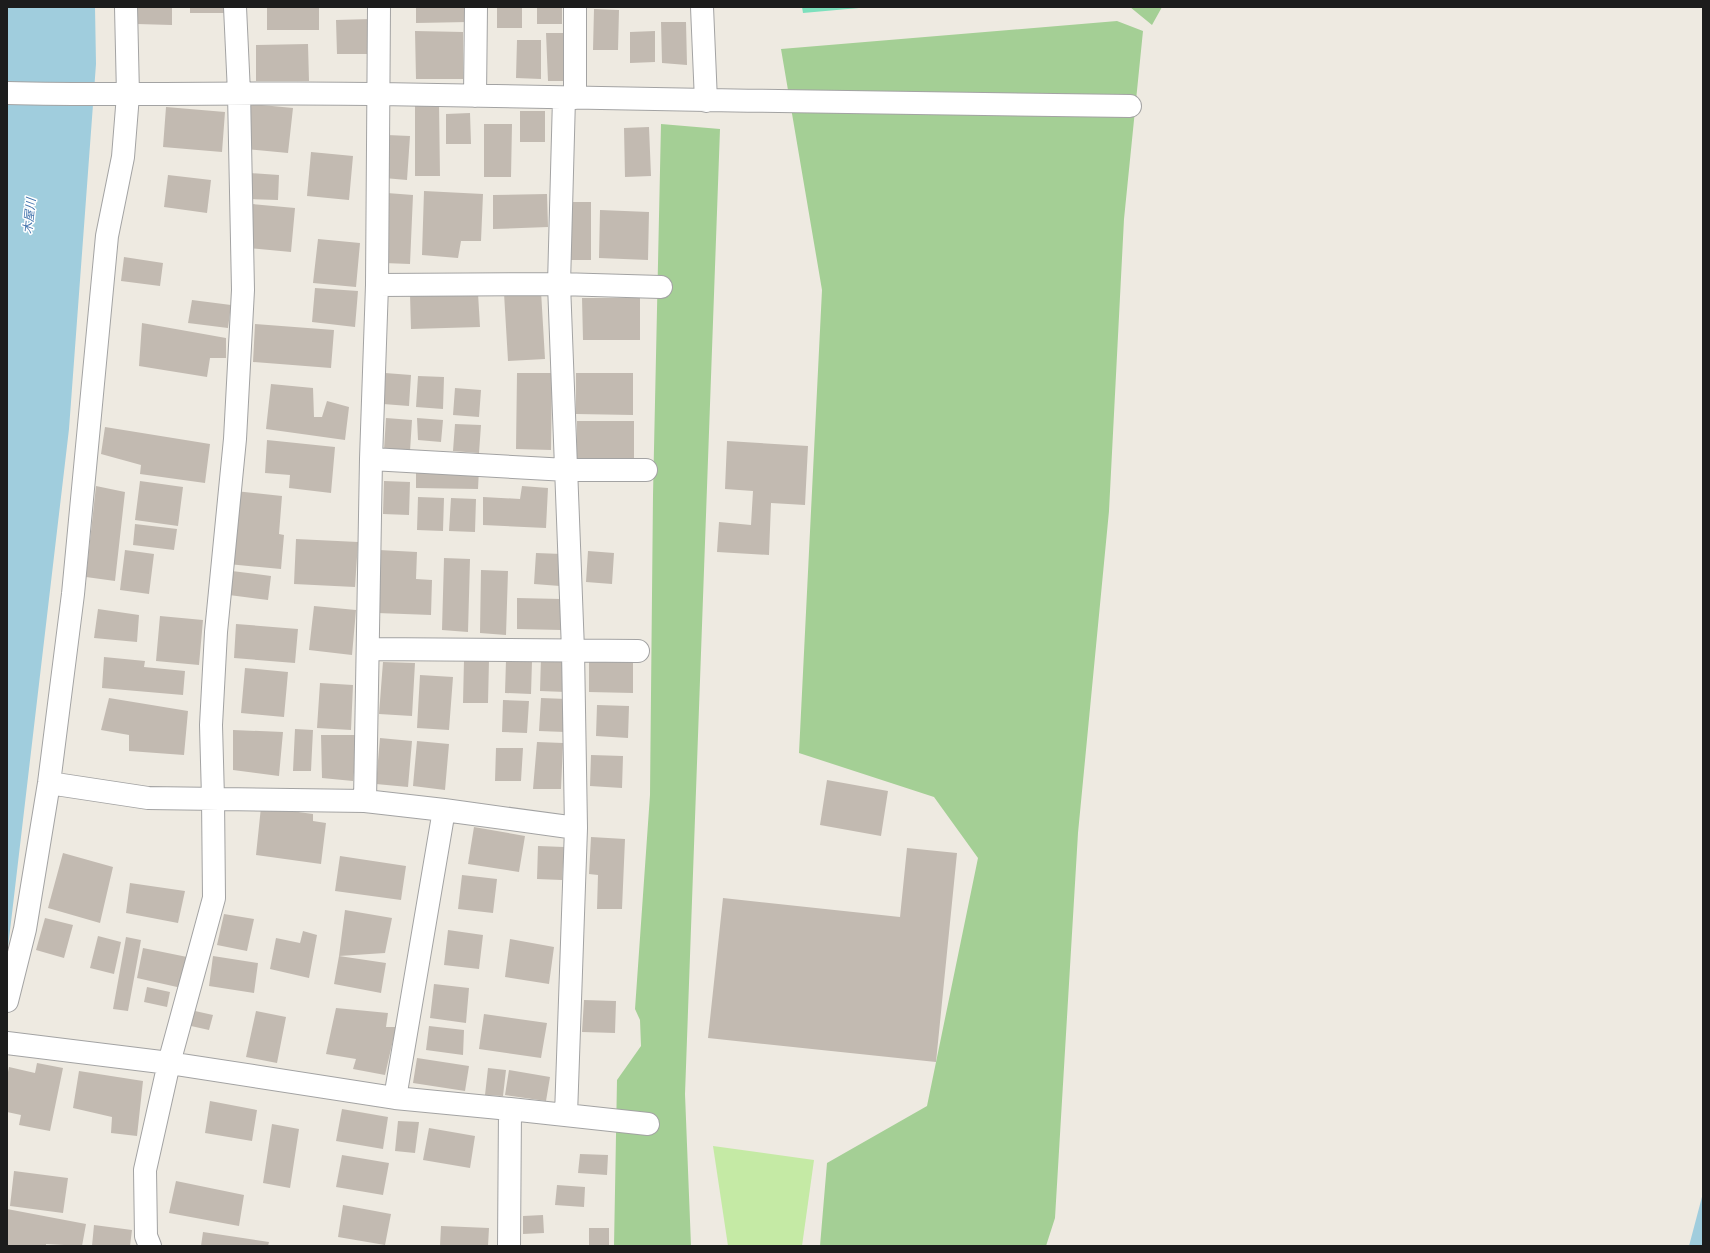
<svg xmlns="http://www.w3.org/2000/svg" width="1710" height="1253" viewBox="0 0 1710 1253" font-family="Cabin,'Noto Sans JP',sans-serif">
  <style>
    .grass { fill: #c5eaa5 }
    .forest { fill: #a4cf95 }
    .pitch { fill: #7ce0bd }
    .water { fill: #a0cddd }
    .building { fill: #c2bab1 }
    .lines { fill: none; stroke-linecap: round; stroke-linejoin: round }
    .minor-casing { stroke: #a3a3a3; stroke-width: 24 }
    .minor { stroke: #fff; stroke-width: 22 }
    .labels { text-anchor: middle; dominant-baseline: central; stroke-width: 3; stroke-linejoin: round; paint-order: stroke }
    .water-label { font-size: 12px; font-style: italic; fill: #4676ae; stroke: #fff }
  </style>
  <rect width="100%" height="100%" fill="#eeeae1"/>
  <!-- grass -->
  <path class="grass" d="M 713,1146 L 814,1160 L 802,1246 L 728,1246 Z"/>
  <!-- forest -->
  <path class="forest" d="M 1130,7 L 1162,7 L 1152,25 Z
    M 1117,21 L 1143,31 L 1124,219 L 1109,511 L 1078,833 L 1055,1218 L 1046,1246 L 820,1246 L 827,1163 L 927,1106 L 978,858 L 934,797 L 799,753 L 822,290 L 781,49 Z
    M 661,124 L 720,129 L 685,1094 L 691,1246 L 614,1246 L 617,1080 L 641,1046 L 640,1020 L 635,1009 L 650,795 L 653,495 Z"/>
  <!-- pitch -->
  <path class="pitch" d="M 802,7 L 870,7 L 803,13 Z"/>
  <!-- water -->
  <path class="water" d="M 7,7 L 95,7 L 96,64 L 69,429 L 7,956 Z
    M 1703,1193 L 1703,1246 L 1689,1246 Z"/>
  <!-- building -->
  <path class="building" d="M 137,7 L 172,7 L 172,25 L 137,24 Z
    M 190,7 L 230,7 L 230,13 L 190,13 Z
    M 267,7 L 319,7 L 319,30 L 267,30 Z
    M 416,7 L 468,7 L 468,22 L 416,23 Z
    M 497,7 L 522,7 L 522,28 L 497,28 Z
    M 537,7 L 562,7 L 562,24 L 537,24 Z
    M 594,9 L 619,10 L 618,50 L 593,50 Z
    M 371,19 L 372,54 L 337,54 L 336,20 Z
    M 661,22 L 686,22 L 687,65 L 662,63 Z
    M 415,31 L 463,32 L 463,79 L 416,79 Z
    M 655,31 L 655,62 L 630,63 L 630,32 Z
    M 546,33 L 571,33 L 571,81 L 548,81 Z
    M 517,40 L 541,40 L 541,79 L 516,78 Z
    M 308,44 L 309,81 L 256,81 L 256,45 Z
    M 415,103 L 439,103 L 440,176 L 415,176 Z
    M 250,104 L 293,108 L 288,153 L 246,149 Z
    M 166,107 L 225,112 L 222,152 L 163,147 Z
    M 520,111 L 545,111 L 545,142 L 520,142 Z
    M 470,113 L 471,144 L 446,144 L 446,114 Z
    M 484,124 L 512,124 L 511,177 L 484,177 Z
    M 649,127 L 651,176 L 625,177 L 624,128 Z
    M 387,135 L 410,136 L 407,180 L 384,178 Z
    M 311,152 L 353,156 L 349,200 L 307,196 Z
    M 250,173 L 279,175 L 278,200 L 248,199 Z
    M 168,175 L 211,180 L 207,213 L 164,207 Z
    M 424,191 L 483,194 L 481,241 L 461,241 L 458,258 L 422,255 Z
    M 387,193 L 413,195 L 410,264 L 384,263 Z
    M 547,194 L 548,227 L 493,229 L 493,195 Z
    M 567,202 L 591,202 L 591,260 L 567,260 Z
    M 252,204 L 295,208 L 291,252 L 248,248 Z
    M 600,210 L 649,212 L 648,260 L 599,258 Z
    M 318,239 L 360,243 L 356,287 L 313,283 Z
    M 124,257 L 163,263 L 160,286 L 121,281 Z
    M 315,288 L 358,291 L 355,327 L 312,322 Z
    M 541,291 L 545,359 L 508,361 L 504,293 Z
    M 478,293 L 480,327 L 411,329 L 410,294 Z
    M 582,298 L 640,298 L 640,340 L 583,340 Z
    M 192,300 L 231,305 L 228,328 L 188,323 Z
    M 142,323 L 226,338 L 226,358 L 210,358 L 207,377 L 139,366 Z
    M 255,324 L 334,330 L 331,368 L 253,362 Z
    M 385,373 L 411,375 L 409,406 L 383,404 Z
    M 517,373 L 552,373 L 551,450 L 516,449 Z
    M 576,373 L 633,373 L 633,415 L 576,414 Z
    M 418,376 L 444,377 L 443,409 L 416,407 Z
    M 271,384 L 313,388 L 314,417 L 322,417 L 327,401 L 349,407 L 345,440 L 266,429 Z
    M 455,388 L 481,390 L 479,417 L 453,415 Z
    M 386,418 L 412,420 L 410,451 L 384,450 Z
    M 417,418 L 443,420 L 441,442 L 418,440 Z
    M 577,421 L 634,421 L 634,463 L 577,462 Z
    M 455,424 L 481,425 L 479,453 L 453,451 Z
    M 105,427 L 210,444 L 205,483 L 140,474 L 141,465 L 101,454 Z
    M 267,440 L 335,447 L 331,493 L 289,488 L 290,475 L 265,473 Z
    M 727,441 L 808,446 L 805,505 L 771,503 L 769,555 L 717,552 L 719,522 L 751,525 L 753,491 L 725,489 Z
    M 479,469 L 478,489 L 416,488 L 416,470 Z
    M 140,481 L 183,487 L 178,526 L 135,520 Z
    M 384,481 L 410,482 L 409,515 L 383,514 Z
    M 96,486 L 125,492 L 115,581 L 86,577 Z
    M 522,486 L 548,488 L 546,528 L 483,525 L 483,497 L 520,499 Z
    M 235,491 L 282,496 L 279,534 L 284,535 L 281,569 L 228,564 Z
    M 418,497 L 444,498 L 443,531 L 417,530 Z
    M 451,498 L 476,499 L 475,532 L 449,531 Z
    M 135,524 L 177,529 L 174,550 L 133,545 Z
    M 296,539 L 358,542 L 355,587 L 294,584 Z
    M 125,550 L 154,554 L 149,594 L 120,590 Z
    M 379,550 L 417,552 L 416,579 L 432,580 L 431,615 L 377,613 Z
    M 588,551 L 614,553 L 612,584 L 586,582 Z
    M 536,553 L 562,554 L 560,586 L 534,584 Z
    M 444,558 L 470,559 L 468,632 L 442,630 Z
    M 481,570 L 508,571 L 506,635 L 480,633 Z
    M 232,571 L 271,576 L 268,600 L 229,595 Z
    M 517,598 L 561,599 L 561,630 L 517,629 Z
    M 314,606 L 356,610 L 352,655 L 309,650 Z
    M 98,609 L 139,615 L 137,642 L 94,638 Z
    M 160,616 L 203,620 L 199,665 L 156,661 Z
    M 236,624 L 298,629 L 295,663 L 234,658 Z
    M 104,657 L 145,661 L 144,667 L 185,671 L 183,695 L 102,688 Z
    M 541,658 L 567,660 L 566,692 L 540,691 Z
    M 464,660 L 489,660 L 488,703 L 463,703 Z
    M 506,660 L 532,661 L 531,694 L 505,693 Z
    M 383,662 L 415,663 L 412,716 L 379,714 Z
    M 589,662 L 633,662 L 633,693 L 589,692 Z
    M 245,668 L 288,672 L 284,717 L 241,713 Z
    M 420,675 L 453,677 L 449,730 L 417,728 Z
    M 320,683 L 353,685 L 351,730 L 317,728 Z
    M 109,698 L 188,711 L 184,755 L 129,751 L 129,735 L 101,730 Z
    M 541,698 L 567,699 L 565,732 L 539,731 Z
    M 503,700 L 529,701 L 527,733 L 502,732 Z
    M 597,705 L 629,706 L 628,738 L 596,736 Z
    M 295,729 L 313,730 L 311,771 L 293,771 Z
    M 233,730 L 283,732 L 279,776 L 233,770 Z
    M 321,735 L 358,735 L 353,781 L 322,778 Z
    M 380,738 L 412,741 L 408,787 L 376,784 Z
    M 417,741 L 449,744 L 445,790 L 413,786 Z
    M 537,742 L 563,743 L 561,789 L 533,789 Z
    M 496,748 L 523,748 L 521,781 L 495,781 Z
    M 591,755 L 623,756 L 622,788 L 590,786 Z
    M 827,780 L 888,791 L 881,836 L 820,825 Z
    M 261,807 L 313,814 L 313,821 L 326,823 L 321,864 L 256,855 Z
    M 474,827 L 525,836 L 519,872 L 468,864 Z
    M 591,837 L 625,839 L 622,909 L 597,909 L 598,875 L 589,874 Z
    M 538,846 L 564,847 L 562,880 L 537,879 Z
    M 907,848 L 957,853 L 936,1062 L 708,1038 L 723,898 L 900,917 Z
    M 63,853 L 113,867 L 100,923 L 48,908 Z
    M 340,856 L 406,866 L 401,900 L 335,891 Z
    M 462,875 L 497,879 L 493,913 L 458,909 Z
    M 130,883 L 185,891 L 178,923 L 126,913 Z
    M 345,910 L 392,918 L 385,953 L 339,956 Z
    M 224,914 L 254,919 L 247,951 L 217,945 Z
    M 45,918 L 73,925 L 64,958 L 36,950 Z
    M 448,930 L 483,935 L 479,969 L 444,965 Z
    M 303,931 L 317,935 L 309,978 L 270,969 L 276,938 L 300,943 Z
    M 98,936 L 121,942 L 114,974 L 90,968 Z
    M 126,937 L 141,940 L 128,1011 L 113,1009 Z
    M 510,939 L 554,947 L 549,984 L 505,977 Z
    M 143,948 L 192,958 L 186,989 L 137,978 Z
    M 213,956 L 258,963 L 254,993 L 209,986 Z
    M 339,956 L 386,963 L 381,993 L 334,984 Z
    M 434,984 L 469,988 L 466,1023 L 430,1018 Z
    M 147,987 L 170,992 L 167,1007 L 144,1002 Z
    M 584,1000 L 616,1001 L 615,1033 L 582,1032 Z
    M 336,1008 L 388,1013 L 386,1027 L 396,1027 L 385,1075 L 353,1069 L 356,1059 L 326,1054 Z
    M 195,1011 L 213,1015 L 209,1030 L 191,1026 Z
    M 256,1011 L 286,1017 L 277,1063 L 246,1057 Z
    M 484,1014 L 547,1023 L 541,1058 L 479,1049 Z
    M 429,1026 L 464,1030 L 463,1055 L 426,1050 Z
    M 417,1058 L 469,1066 L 465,1091 L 413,1083 Z
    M 37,1063 L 63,1068 L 50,1131 L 19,1125 L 21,1115 L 7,1112 L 7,1077 L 9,1067 L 35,1073 Z
    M 488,1068 L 506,1070 L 503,1096 L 485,1095 Z
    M 509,1070 L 550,1077 L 546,1101 L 505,1095 Z
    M 79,1071 L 143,1081 L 137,1136 L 111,1133 L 112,1117 L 73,1108 Z
    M 210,1101 L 257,1110 L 252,1141 L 205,1133 Z
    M 342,1109 L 388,1117 L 383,1149 L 336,1141 Z
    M 398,1121 L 419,1122 L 415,1153 L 395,1151 Z
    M 272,1124 L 299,1129 L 290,1188 L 263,1183 Z
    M 429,1128 L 475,1136 L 470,1168 L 423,1160 Z
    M 580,1154 L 608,1155 L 607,1175 L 578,1173 Z
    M 342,1155 L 389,1163 L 383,1195 L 336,1187 Z
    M 14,1171 L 68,1178 L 63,1213 L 10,1206 Z
    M 176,1181 L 244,1195 L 239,1226 L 169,1213 Z
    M 557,1185 L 585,1187 L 584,1207 L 555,1205 Z
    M 343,1205 L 391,1214 L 385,1245 L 338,1237 Z
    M 7,1209 L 86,1224 L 82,1246 L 46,1244 L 46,1246 L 7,1246 Z
    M 543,1215 L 544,1233 L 523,1234 L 523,1216 Z
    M 94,1225 L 132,1230 L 130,1246 L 92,1246 Z
    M 441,1226 L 489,1228 L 488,1246 L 440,1246 Z
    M 589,1228 L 609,1228 L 609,1246 L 589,1246 Z
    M 203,1232 L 269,1242 L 268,1246 L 201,1246 Z"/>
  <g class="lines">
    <!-- minor casing -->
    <g class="minor-casing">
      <path id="minor" d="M 702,7 L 706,101
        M 7,93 C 131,96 255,92 379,94 C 629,98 880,104 1130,106
        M 475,96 L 476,7
        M 564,98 L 559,284 L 573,650 L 576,828 L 566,1115
        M 575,98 L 575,7
        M 377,285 L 559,284 L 661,287
        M 371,459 L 567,470 L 646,470
        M 369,649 L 638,651
        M 49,783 L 148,798 L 365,801 L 444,810 L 395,1098
        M 365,801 L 371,459 L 377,285 L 379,7
        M 444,810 L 576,828
        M 7,1001 L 25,929 L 49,783 L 73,594 L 107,236 L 123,157 L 128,95 L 126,7
        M 7,1043 L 169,1063 L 395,1098 L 510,1109 L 509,1246
        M 510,1109 L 648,1124
        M 150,1246 L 146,1236 L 145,1170 L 169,1063 L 214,898 L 213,798 L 211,725 L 216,632 L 235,439 L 243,290 L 239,93 L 235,7"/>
    </g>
    <!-- minor -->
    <use href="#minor" class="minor"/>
  </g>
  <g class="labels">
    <!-- water labels -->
    <g class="water-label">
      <text transform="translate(29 216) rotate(-84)">木屋川</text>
    </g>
  </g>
  <!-- border -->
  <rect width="1710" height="1253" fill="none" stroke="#1c1c1c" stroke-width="16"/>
</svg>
